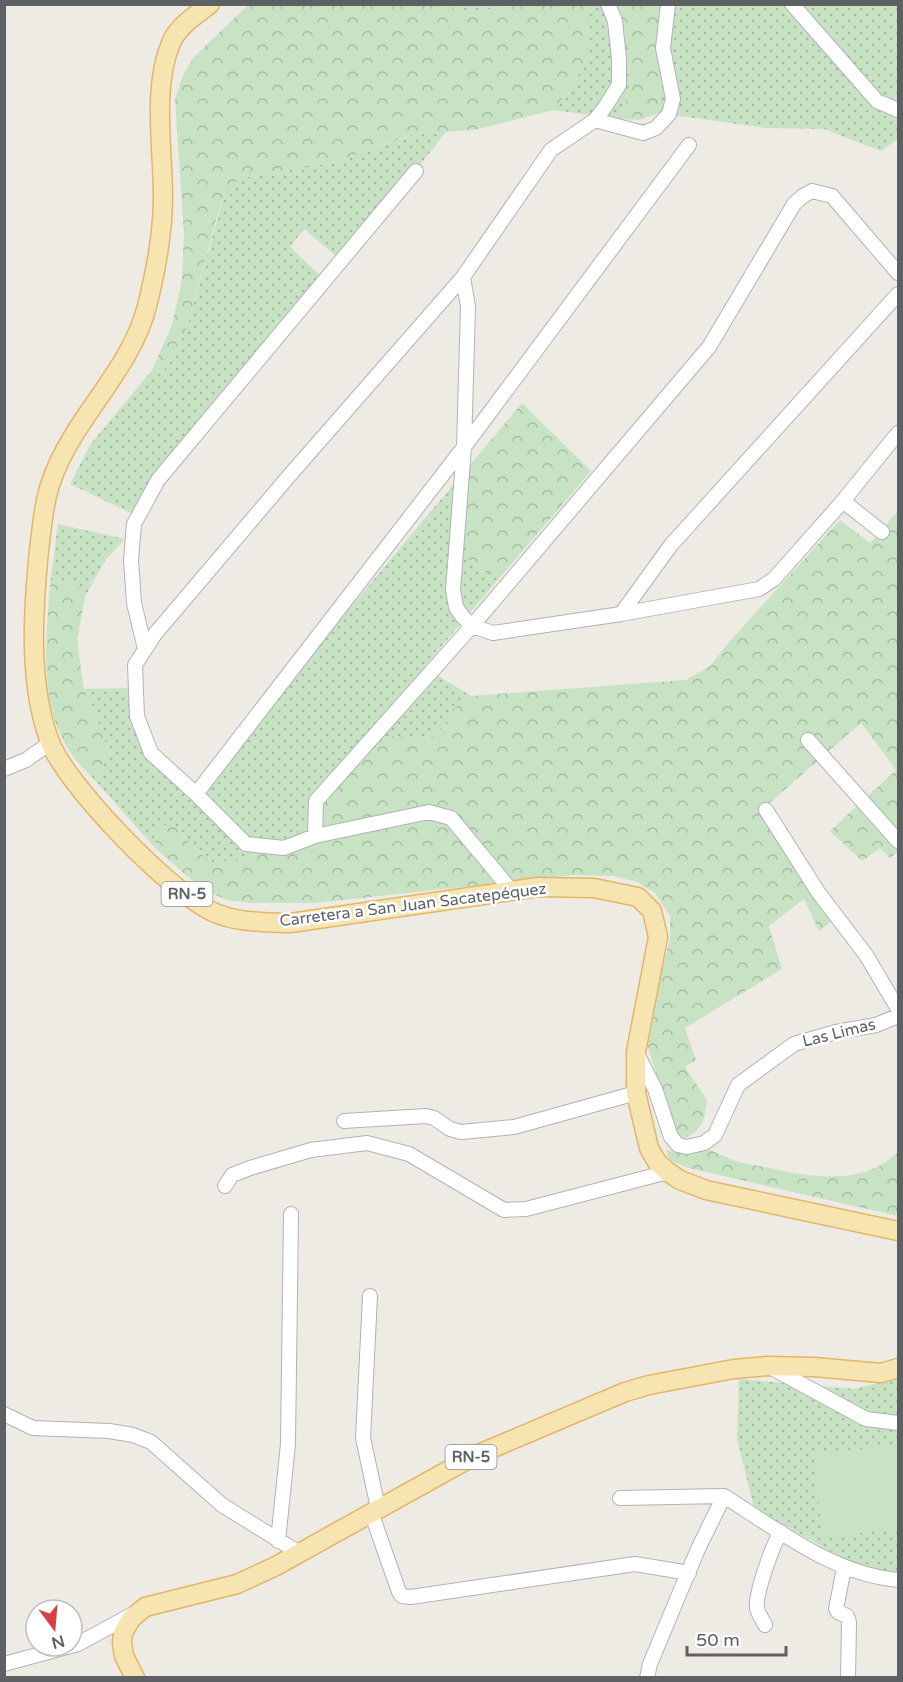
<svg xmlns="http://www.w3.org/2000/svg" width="903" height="1682" viewBox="0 0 903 1682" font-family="'Varela Round',sans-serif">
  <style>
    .grass { fill: url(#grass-dots) }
    .forest { fill: url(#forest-crowns) }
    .garden { fill: #c7e3c4 }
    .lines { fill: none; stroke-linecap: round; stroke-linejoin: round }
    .minor-casing { stroke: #b0b3b6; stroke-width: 16 }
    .major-casing { stroke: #e4b568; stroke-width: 21 }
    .minor { stroke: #fff; stroke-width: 14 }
    .major { stroke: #f7e5b1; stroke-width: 18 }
    .labels { text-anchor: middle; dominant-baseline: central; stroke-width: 5; stroke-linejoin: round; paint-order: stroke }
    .shield { fill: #fff; stroke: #8e9092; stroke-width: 1.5 }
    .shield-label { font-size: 15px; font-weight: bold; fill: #5d6164 }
    .street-label { font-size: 16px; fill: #5d6164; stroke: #fff }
  </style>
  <defs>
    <pattern id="grass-dots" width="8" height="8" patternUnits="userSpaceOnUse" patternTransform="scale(1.5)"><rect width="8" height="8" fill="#c7e3c4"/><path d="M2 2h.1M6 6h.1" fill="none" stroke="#a5bba3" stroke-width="1.8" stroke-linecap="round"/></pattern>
    <pattern id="forest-crowns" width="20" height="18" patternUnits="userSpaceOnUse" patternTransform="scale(1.5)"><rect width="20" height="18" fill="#c7e3c4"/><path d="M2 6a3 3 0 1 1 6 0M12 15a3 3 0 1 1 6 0" fill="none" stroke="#a5bba3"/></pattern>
  </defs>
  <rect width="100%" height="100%" fill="#eeebe5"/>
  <!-- grass -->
  <path class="grass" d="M 438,5 L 515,5 L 474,12 Z
    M 588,5 L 616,5 L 631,82 L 620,119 L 553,110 L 571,89 L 588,56 Z
    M 663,5 L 898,5 L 898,139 L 881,151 L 824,129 L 766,128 L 659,113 Z
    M 446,132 L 343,262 L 304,229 L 290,247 L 327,282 L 131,513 L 70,484 L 90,445 L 152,370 L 163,371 L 173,358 L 187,327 L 226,188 L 241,178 L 331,163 L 415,134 Z
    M 469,466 L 478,571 L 502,575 L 424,667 L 471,696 L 452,710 L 446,725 L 430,738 L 386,736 L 295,833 L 268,848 L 237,861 L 211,862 L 191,845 L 177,826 L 155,835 L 156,849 L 90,775 L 100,772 L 106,754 L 104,736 L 84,689 L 131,688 L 137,739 L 189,800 Z
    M 58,524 L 125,539 L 105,560 L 85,597 C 73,583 69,579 50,585 Z
    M 898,1378 L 898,1574 L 894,1574 L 848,1561 L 754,1508 L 737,1439 L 739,1379 L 854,1389 Z"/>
  <!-- forest -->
  <path class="forest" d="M 438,4 L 474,12 L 515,5 L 588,5 L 588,56 L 571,89 L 553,110 L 474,130 L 414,134 L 331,163 L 242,178 L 226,188 L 216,220 L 187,327 L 173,358 L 163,371 L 152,370 L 172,325 L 182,279 L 184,234 L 175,100 L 182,77 L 194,57 L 248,5 Z
    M 616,5 L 663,5 L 659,113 L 640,120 L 620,119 L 631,82 Z
    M 522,403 L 591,471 L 502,575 L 478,571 L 468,559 L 464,534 L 469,466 Z
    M 898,511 L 898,851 L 890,858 L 880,848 L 862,861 L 830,831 L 896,770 L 861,723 L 765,807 L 831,922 L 819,931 L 804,899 L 769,926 L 782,969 L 685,1028 L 696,1060 L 685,1067 L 707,1100 C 704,1121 704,1127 685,1139 L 676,1136 L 648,1047 L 660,978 L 670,939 L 670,916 L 655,893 L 637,882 L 613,876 L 573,875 L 316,903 L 250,903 L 227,900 L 202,889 L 156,849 L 155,835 L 161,825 L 177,826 L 191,845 L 211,862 L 237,861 L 268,848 L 295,833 L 386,736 L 430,738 L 446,725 L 452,710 L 471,696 L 686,680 L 710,666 L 729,642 L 840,520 L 870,543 Z
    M 62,581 L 75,584 L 85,597 L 77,640 L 84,690 L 104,736 L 106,754 L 100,772 L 90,775 C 36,726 45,651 50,585 Z
    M 703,1147 C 713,1151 723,1156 733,1160 C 743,1164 755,1165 765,1167 C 808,1177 864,1187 898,1152 L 898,1216 L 688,1168 L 670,1160 L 666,1150 L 690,1153 Z"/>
  <!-- garden -->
  <path class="garden" d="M 898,1445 L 898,1529 L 822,1537 L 814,1454 Z"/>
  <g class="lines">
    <!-- minor casing -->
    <g class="minor-casing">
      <path id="minor" d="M 792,4 L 877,101 L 898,110
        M 595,120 L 643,133 L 656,128 L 669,114 L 673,99 L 663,48 L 668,4
        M 463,277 L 468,307 L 464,447 L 453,590 L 456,607 L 462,616 L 472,626 L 493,633 L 621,614 L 759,589 L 774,579 L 843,501 L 898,433
        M 843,501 L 882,532
        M 621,614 L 671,545 L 898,294
        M 145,649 L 134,603 L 131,560 L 134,524 L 158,480 L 416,171
        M 808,740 L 898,841
        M 4,769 L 26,760 L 50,743
        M 196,794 L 464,447 L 689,145
        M 766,810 L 818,892 L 866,955 L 898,1009
        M 315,836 L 316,801 L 472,626 L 709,347 L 794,204 L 803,196 L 812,191 L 832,196 L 898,273
        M 511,890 L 451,818 L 429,812 L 315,836 L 284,848 L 246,844 L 196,794 L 151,753 L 137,716 L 135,665 L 155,634 L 289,476 L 463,277 L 551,150 L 595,120 L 605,107 L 619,85 L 619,59 L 615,21 L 608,4
        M 637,1054 L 655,1089 L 671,1137 L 678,1145 L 687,1147 L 704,1143 L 715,1135 L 738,1085 L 794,1044 L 836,1032 L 876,1025 L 898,1016
        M 344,1121 L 426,1116 L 434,1118 L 450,1129 L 461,1132 L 514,1127 L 636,1093
        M 225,1186 L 232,1175 L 250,1168 L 311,1150 L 367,1143 L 409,1154 L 504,1210 L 526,1209 L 668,1172
        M 370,1296 L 363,1438 L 378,1508
        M 770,1367 L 866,1419 L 898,1423
        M 4,1414 L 33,1428 L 109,1431 L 133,1435 L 151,1442 L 222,1505 L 301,1554
        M 724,1496 C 778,1530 833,1574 898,1580
        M 620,1498 L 724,1496 L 698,1549 L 650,1664 L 647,1678
        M 371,1512 L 399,1592 L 402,1596 L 411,1597 L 635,1564 L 689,1573
        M 278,1541 L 288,1444 L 291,1214
        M 844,1568 L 836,1609 L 838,1612 L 847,1616 L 849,1622 L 848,1678
        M 765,1625 C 763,1620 758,1614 757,1608 C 755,1594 773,1544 781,1532
        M 4,1664 L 78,1644 L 133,1614"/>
    </g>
    <!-- major casing -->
    <g class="major-casing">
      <path id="major" d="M 210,4 C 196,15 178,26 171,43 C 152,88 163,148 163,197 C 163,233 156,270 147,306 C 130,373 71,419 50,485 C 43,506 42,529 39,550 C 33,611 28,684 50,742 C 66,785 171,893 213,912 C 237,923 264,922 290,923 L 538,887 L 594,888 L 638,897 L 652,911 L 658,937 L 636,1052 L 636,1093 L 649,1148 L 657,1162 L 668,1172 L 680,1180 L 706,1190 L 898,1231
        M 135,1678 L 124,1656 L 122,1643 L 123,1633 L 131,1619 L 145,1607 L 237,1584 L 276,1566 L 474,1456 L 625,1392 L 649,1385 L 734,1369 L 768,1366 L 814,1367 L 881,1373 L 898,1368"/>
    </g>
    <!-- minor -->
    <use href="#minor" class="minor"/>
    <!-- major -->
    <use href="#major" class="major"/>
  </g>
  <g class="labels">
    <!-- shield labels -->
    <g class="shield">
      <rect x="161.5" y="882" width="51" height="24" rx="4.5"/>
      <rect x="445.5" y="1445" width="51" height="24" rx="4.5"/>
    </g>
    <g class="shield-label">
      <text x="187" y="894">RN-5</text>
      <text x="471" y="1457">RN-5</text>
    </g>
    <!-- street labels -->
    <g class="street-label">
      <text transform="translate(413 905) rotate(-7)">Carretera a San Juan Sacatepéquez</text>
      <text transform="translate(839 1033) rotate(-14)">Las Limas</text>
    </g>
  </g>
  <!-- border -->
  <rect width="903" height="1682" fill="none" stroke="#5d6164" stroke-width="12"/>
  <!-- north arrow -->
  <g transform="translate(54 1628) rotate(164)"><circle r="28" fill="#ffffff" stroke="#bec0c1" stroke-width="1.5"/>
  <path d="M0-4.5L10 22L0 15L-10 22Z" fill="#d94044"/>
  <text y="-9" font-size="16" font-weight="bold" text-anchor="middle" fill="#5d6164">N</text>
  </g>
  <!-- scale -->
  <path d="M687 1646v9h99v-9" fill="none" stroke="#5d6164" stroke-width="3"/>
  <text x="696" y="1646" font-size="18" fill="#5d6164" stroke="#ffffff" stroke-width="4.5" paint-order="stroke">50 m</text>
</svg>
